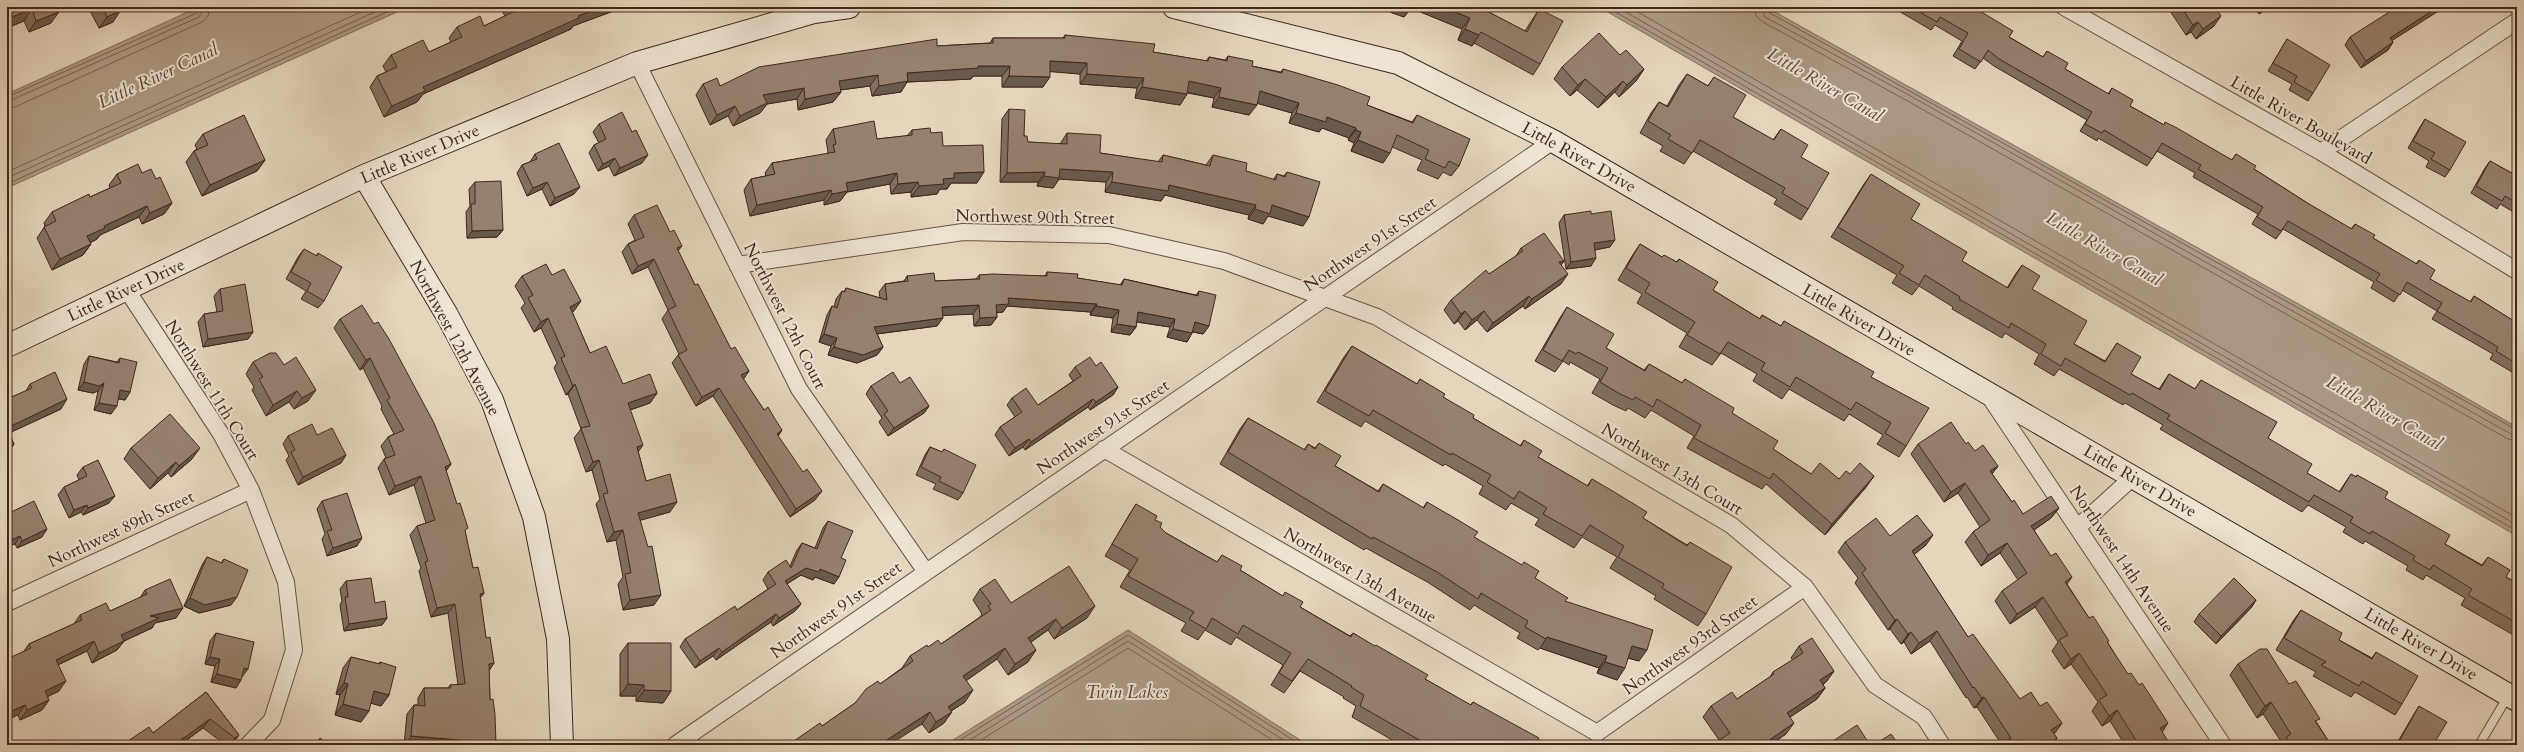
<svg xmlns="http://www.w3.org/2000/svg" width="2524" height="752" viewBox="0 0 2524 752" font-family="Cardo,serif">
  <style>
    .water { fill: #ad9a86; stroke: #826c5c }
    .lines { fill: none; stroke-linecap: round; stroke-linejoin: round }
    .shore { stroke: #786052; stroke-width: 1 }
    .lane-casing { stroke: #6a5245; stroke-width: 10 }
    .street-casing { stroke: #6a5245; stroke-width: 18 }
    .secondary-casing { stroke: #42271d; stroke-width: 24 }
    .lane { stroke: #ede4d3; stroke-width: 8 }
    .street { stroke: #ede4d3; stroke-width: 16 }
    .secondary { stroke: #ede4d3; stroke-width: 22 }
    .wall { fill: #816f60; stroke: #42271d }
    .shaded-wall { fill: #695a4e; stroke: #42271d }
    .building { fill: #968170; stroke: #42271d }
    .labels { text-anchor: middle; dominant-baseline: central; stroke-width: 4; stroke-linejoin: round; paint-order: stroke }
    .street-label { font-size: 17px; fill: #42271d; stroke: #ede4d3 }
    .water-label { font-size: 18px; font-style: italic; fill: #5d4437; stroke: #ede4d3 }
  </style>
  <rect width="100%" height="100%" fill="#e4d5bc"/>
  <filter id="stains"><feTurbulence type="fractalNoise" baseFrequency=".005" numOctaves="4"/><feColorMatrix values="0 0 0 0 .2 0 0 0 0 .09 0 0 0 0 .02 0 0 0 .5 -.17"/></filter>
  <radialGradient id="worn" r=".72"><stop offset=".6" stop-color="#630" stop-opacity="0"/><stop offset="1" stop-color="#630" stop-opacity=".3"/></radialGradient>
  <!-- water -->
  <path class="water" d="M 199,7 L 408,7 L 7,188 L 7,94 Z
    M 1599,7 L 1766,7 L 2440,383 L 2517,427 L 2517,536 Z
    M 1128,630 L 1308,745 L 945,745 Z"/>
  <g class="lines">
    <!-- shore -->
    <path class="shore" d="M 1607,7 L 2517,531
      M 1617,7 L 2517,525
      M 1629,7 L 2517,518
      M 1754,7 L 1756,16 L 1763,22 L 1904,99 L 2508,439 L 2517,441
      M 1760,7 L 1765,17 L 1907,94 L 2511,434 L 2517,435
      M 1765,7 L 1768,12 L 2517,430
      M 7,97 L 197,13 L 199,7
      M 7,102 L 199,17 L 204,7
      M 7,108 L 15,107 L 202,22 L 208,16 L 210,7
      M 7,172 L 372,7
      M 7,178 L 386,7
      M 7,184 L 398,7
      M 952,745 L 1128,635 L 1301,745
      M 962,745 L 1128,641 L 1291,745
      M 973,745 L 1128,648 L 1280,745"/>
    <!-- lane casing -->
    <g class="lane-casing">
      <path id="lane" d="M 2479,745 L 2508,696"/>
    </g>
    <!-- street casing -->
    <g class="street-casing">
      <path id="street" d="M 2064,7 L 2321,152 L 2517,271
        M 637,63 L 799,389 L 926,572
        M 2321,152 L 2517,21
        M 737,265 L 963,232 L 1109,235 L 1224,261 L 1377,317 L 1731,525 L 1805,587 L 1875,685 L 1924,717 L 1942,745
        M 127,290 L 221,434 L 251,490 L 286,582 L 294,650 L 272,720 L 248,745
        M 1989,396 L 2223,745
        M 1104,449 L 1597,733 L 1805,587
        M 2078,527 L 2133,477
        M 7,603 L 251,490
        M 675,745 L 1553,141"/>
    </g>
    <!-- secondary casing -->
    <g class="secondary-casing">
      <path id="secondary" d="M 1174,7 L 1398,63 L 1553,141 L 2517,700
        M 364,176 L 447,315 L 492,400 L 534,517 L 558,639 L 562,745
        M 7,346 L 364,176 L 637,63 L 814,12 L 849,7"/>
    </g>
    <!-- lane -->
    <use href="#lane" class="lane"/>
    <!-- street -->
    <use href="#street" class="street"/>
    <!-- secondary -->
    <use href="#secondary" class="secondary"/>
  </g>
  <!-- wall -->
  <path class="wall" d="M 7,7 L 60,7 L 57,8 L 51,23 L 29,32 L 24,21 L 7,28 Z
    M 88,7 L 120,7 L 113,22 L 99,28 Z
    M 500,7 L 624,7 L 573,26 L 571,29 L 423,94 L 417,102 L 384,117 L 370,87 L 377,76 L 386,72 L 383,66 L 391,55 L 429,52 L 451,42 L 449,38 L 457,27 L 484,26 L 505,16 Z
    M 1391,7 L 1479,7 L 1525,31 L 1539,9 L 1540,64 L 1533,75 L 1474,43 L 1472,46 L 1458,40 L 1462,29 L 1411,8 L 1404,17 L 1390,12 Z
    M 1892,7 L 1973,7 L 2009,37 L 2043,57 L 2047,51 L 2065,69 L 2108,94 L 2112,88 L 2130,106 L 2164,125 L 2232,160 L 2236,154 L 2254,169 L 2309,204 L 2351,229 L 2355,224 L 2373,238 L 2416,264 L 2419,260 L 2430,279 L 2470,302 L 2474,296 L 2517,323 L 2517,375 L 2490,359 L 2493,354 L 2432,319 L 2437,311 L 2402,290 L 2394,302 L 2371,288 L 2374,282 L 2283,229 L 2276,239 L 2252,224 L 2258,214 L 2193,177 L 2195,173 L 2157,151 L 2147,166 L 2098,138 L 2097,141 L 2080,131 L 2087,120 L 1994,66 L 1983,58 L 1975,69 L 1953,56 L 1962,41 L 1935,25 L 1931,30 Z
    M 2169,7 L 2224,7 L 2218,11 L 2214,26 L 2196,39 L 2191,32 L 2186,35 L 2168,8 Z
    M 2254,7 L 2269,7 L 2259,14 Z
    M 1065,35 L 1153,52 L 1206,61 L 1209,57 L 1225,60 L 1228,56 L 1252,66 L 1281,72 L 1283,69 L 1367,105 L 1412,122 L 1417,115 L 1459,166 L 1451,176 L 1443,172 L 1438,179 L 1417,170 L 1422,160 L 1392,147 L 1383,163 L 1351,151 L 1354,143 L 1348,140 L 1349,138 L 1322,128 L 1319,132 L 1289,123 L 1292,113 L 1257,103 L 1249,115 L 1212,107 L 1214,98 L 1187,93 L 1187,94 L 1180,105 L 1135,98 L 1137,88 L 1080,84 L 1080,74 L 1050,71 L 1043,87 L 1002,87 L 1002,76 L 973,76 L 971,79 L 907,82 L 901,92 L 872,96 L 870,86 L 840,90 L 841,92 L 833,102 L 798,110 L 797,99 L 767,104 L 760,113 L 733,126 L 728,116 L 710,125 L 696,95 L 703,84 L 720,86 L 937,46 L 990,43 L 993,38 L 1063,38 Z
    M 2350,37 L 2392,41 L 2393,42 L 2388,50 L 2361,68 L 2345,45 Z
    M 2287,39 L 2313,93 L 2308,101 L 2289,90 L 2292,84 L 2268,71 Z
    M 1620,55 L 1644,69 L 1636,81 L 1619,97 L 1615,92 L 1598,108 L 1577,90 L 1570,96 L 1554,79 L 1562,67 Z
    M 1687,74 L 1708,86 L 1714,77 L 1733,117 L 1773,140 L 1781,129 L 1801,157 L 1808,209 L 1801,220 L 1774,204 L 1777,199 L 1693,151 L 1684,164 L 1660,151 L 1663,146 L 1640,133 L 1651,113 L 1659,102 L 1667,106 L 1679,85 Z
    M 1009,109 L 1028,142 L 1060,144 L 1067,133 L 1100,153 L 1158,162 L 1163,155 L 1206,165 L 1213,155 L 1246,171 L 1273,180 L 1277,174 L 1284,176 L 1287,172 L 1303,226 L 1268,216 L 1263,224 L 1248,219 L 1249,215 L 1165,195 L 1161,201 L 1105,192 L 1106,182 L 1059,179 L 1053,188 L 1037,186 L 1038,182 L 1000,182 L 1002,119 Z
    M 2425,119 L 2450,170 L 2445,177 L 2426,167 L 2429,161 L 2408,148 L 2420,127 Z
    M 599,124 L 632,132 L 642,163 L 614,176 L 609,166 L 598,171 L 589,153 L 594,145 L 599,143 L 593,132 Z
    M 833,129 L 877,139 L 907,136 L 912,130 L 931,133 L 943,146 L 977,183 L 951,183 L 947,189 L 940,189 L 937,194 L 911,197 L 911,192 L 891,194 L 890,184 L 847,192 L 840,201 L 824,205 L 824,200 L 750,216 L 744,190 L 751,179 L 766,176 L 765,173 L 772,163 L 827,154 L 828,152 L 826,140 Z
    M 203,134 L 265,160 L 257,171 L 202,196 L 186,162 L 194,151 L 197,149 L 195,145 Z
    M 535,154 L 574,194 L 550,206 L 542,189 L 527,196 L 517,173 L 522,165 L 530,162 Z
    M 2490,161 L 2517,176 L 2517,214 L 2500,204 L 2497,209 L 2471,193 L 2485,168 Z
    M 142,173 L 156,179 L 172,203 L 164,214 L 142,224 L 139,217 L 100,235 L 97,239 L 90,243 L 91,244 L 83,255 L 52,270 L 37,238 L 45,226 L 44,223 L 52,212 L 90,197 L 110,188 L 109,185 L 117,174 Z
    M 1871,174 L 1911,219 L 1962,261 L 2007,288 L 2015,275 L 2022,265 L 2032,289 L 2074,344 L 2105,361 L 2117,343 L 2131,374 L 2159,389 L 2169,374 L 2195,389 L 2201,380 L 2268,438 L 2307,473 L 2339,492 L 2351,474 L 2356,477 L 2357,475 L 2385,498 L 2445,544 L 2482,565 L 2488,557 L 2506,577 L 2517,583 L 2517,637 L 2461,605 L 2465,598 L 2426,575 L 2423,580 L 2406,570 L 2408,566 L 2365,541 L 2363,544 L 2343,532 L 2346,527 L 2308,505 L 2302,512 L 2160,429 L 2163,425 L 2125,403 L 2123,405 L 2059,369 L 2054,376 L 2034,364 L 2039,354 L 2005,333 L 2002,338 L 1952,309 L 1953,307 L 1919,286 L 1912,295 L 1892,283 L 1897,275 L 1831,237 L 1864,184 Z
    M 475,182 L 503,230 L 497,237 L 467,238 L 466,212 L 470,206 L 469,189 Z
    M 1591,214 L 1610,247 L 1595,250 L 1591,266 L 1566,269 L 1559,223 L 1564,215 Z
    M 634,215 L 678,251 L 695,285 L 731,349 L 749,371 L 743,379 L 764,410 L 782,430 L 778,436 L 815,500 L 790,517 L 713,396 L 696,406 L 672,363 L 679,354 L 662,319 L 668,310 L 648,267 L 632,274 L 622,252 L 628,244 L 635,240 L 628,224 Z
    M 1640,244 L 1662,257 L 1677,262 L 1679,259 L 1713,290 L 1760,319 L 1762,315 L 1781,326 L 1784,321 L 1871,377 L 1906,446 L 1899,457 L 1877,444 L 1883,435 L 1849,414 L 1844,421 L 1789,389 L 1782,399 L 1753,381 L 1757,374 L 1721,353 L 1712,365 L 1679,347 L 1687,333 L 1637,303 L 1642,294 L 1618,280 L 1632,256 Z
    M 1521,248 L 1564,261 L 1561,265 L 1561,284 L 1525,309 L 1523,306 L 1487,332 L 1477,320 L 1465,330 L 1458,321 L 1454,324 L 1444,310 L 1451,300 L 1516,256 Z
    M 304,249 L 316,256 L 318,253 L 324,301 L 318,308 L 301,299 L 306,291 L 286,279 L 298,257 Z
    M 1047,272 L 1077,278 L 1120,285 L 1124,279 L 1196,295 L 1199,291 L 1209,326 L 1203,334 L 1193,332 L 1192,333 L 1187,342 L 1167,337 L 1170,327 L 1136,322 L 1136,327 L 1130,335 L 1111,332 L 1113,318 L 1090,315 L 1091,312 L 1007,306 L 1003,312 L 996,313 L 997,317 L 991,325 L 974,326 L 973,314 L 943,315 L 937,326 L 877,334 L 883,347 L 877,355 L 857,363 L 828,355 L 831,346 L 819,342 L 827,315 L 832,306 L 834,307 L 836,299 L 842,291 L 844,292 L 846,288 L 880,298 L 879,292 L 885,284 L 904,281 L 907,276 L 935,281 L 976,279 L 979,275 L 1045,276 Z
    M 552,275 L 574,311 L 572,312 L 590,353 L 623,384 L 657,393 L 650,403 L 630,410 L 638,451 L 646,481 L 670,512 L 640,520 L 654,605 L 623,610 L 618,584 L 623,577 L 616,540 L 607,542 L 596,504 L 600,499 L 592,470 L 586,472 L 574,438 L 581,429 L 568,394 L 566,395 L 554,368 L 557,363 L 541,328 L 534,332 L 521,308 L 525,303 L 515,286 L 522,276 Z
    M 220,289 L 253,332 L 248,339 L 203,347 L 198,322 L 204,314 L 217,312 L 214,296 Z
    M 1567,307 L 1606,348 L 1644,370 L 1649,364 L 1682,383 L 1685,379 L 1732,413 L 1773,449 L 1811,474 L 1839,479 L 1850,474 L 1867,486 L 1825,535 L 1766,484 L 1762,489 L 1687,448 L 1694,436 L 1651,410 L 1645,418 L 1628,408 L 1626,411 L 1613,405 L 1592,393 L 1600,379 L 1570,362 L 1569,365 L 1563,361 L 1555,372 L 1535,361 L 1560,318 Z
    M 340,319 L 451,464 L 446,471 L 465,533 L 473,568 L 484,593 L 480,598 L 486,638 L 494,663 L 489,671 L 490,700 L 496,745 L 404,745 L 407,714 L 414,705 L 418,705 L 418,698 L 424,688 L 448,688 L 450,685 L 458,685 L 448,613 L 431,617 L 419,571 L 421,568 L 410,535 L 417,526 L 426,523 L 414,485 L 389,495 L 378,468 L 384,459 L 386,458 L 381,446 L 388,437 L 394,434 L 381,409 L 382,406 L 363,368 L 360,370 L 334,328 Z
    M 1352,346 L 1417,384 L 1420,379 L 1443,397 L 1473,418 L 1520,446 L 1524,440 L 1538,457 L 1587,486 L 1592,479 L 1643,518 L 1687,545 L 1690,542 L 1706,614 L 1698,626 L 1654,599 L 1656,596 L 1610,568 L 1617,557 L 1582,537 L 1574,548 L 1535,525 L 1539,519 L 1511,503 L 1506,510 L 1479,494 L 1483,486 L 1445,464 L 1443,466 L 1365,421 L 1361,427 L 1317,402 L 1344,357 Z
    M 89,356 L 117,362 L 120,358 L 130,392 L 125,400 L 118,399 L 111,414 L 94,410 L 98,391 L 93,393 L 78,390 L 84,364 Z
    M 253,362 L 284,365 L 308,401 L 294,409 L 289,402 L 266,416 L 252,390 L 254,387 L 246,374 Z
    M 1096,366 L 1118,387 L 1113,395 L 1090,410 L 1088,407 L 1025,450 L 1023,447 L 1009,456 L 995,435 L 1000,427 L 1015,417 L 1007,405 L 1012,398 L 1038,405 L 1073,381 L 1069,375 L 1075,367 Z
    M 30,384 L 61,409 L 9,433 L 14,444 L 7,454 L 7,399 L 26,391 Z
    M 871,386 L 929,406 L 924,413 L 888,436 L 879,422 L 882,418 L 866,394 Z
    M 1248,418 L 1304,450 L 1308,444 L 1315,448 L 1319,443 L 1335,466 L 1378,491 L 1383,484 L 1423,508 L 1427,502 L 1474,537 L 1535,578 L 1565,601 L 1639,661 L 1628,658 L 1617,680 L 1597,673 L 1599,668 L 1540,648 L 1538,650 L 1517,638 L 1520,633 L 1474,605 L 1470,610 L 1429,583 L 1366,548 L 1364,550 L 1220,464 L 1240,429 Z
    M 317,435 L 346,455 L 341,463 L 298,485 L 286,460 L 289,456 L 283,444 L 288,436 Z
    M 1918,444 L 1966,444 L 1975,451 L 1998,466 L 1992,474 L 2012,502 L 2023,514 L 2059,508 L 2051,518 L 2034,530 L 2067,584 L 2089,618 L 2108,643 L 2170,745 L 2125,745 L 2110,721 L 2102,726 L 2092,711 L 2098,702 L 2071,664 L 2064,669 L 2052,651 L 2058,642 L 2035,607 L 2010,624 L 1995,601 L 2002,591 L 2018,580 L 2000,553 L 1981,566 L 1965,542 L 1973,532 L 1980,527 L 1958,493 L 1944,502 L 1911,454 Z
    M 930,447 L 942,452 L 944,449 L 963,493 L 958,500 L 933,489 L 936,484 L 916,475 L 925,455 Z
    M 131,448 L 192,459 L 171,477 L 168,473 L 150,489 L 124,459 Z
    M 83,467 L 109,503 L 83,515 L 81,512 L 69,518 L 58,495 L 64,487 L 79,480 L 77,475 Z
    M 322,501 L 357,546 L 327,556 L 322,539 L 325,534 L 317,509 Z
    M 1136,504 L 1155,520 L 1160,527 L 1166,533 L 1217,562 L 1222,555 L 1240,570 L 1300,607 L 1350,636 L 1353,633 L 1425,679 L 1470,705 L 1473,702 L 1535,745 L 1401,745 L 1352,717 L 1356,706 L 1343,698 L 1344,697 L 1300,671 L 1284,693 L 1271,685 L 1283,665 L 1236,637 L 1231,645 L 1205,630 L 1198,640 L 1181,631 L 1186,623 L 1120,587 L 1130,570 L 1105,556 L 1129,515 Z
    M 7,514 L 42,537 L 17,548 L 15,544 Z
    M 828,521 L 841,558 L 834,584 L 815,577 L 813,580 L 801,575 L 787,584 L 801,604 L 795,611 L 773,626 L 771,622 L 716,660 L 713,656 L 695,668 L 680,647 L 685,639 L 737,610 L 768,589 L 763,580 L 768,572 L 790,566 L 797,550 L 802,543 L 815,548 L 823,528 Z
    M 1890,536 L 1926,545 L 1914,554 L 1968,637 L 2020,699 L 2040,706 L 2062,723 L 2054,734 L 2057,738 L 2052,745 L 2002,745 L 1977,707 L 1974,708 L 1967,697 L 1966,698 L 1930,641 L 1911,654 L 1904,642 L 1901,644 L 1890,629 L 1888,630 L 1855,583 L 1858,578 L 1838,552 L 1845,542 Z
    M 207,557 L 221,563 L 224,559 L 231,605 L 199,613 L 184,606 L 202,565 Z
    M 346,581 L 375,603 L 387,618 L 382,625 L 344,631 L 340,605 L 342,601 L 340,589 Z
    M 980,589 L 1011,603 L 1087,618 L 1054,639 L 1048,630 L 1031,642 L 1028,662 L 1008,675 L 997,659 L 966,680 L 965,702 L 951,711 L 944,723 L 929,733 L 922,724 L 822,726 L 855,703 L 880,684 L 902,668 L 910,656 L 928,647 L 941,644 L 980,617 L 982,614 L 973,600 Z
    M 145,590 L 176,618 L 155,623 L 152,628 L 124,641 L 117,650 L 92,663 L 87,651 L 58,665 L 59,691 L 47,697 L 49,700 L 42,710 L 20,720 L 18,715 L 24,651 L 29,644 L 74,624 L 80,615 L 110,611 L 140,598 Z
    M 2256,600 L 2251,608 L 2216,644 L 2194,622 L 2199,614 Z
    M 2301,610 L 2339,640 L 2372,658 L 2376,652 L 2402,704 L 2395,715 L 2355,692 L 2351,697 L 2313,676 L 2316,672 L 2276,650 L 2293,621 Z
    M 216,633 L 242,677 L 236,688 L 211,682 L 215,666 L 205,664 L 210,641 Z
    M 628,643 L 671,691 L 663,703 L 636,701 L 636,696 L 620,696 L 620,654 Z
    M 1799,646 L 1834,671 L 1826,682 L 1823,685 L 1825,688 L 1817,699 L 1790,717 L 1786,734 L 1770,745 L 1715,745 L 1719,740 L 1703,717 L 1711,706 L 1737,699 L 1770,677 L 1773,672 L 1793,660 L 1791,658 Z
    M 351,657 L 379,664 L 380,662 L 389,695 L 381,706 L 371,703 L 361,722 L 335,715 L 340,695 L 336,694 L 343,668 Z
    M 2238,664 L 2289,684 L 2317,723 L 2331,745 L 2281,745 L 2282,743 L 2263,714 L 2257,718 L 2230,675 Z
    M 206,692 L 239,735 L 231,745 L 226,745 L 203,728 L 180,745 L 122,745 L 153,733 Z
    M 2419,706 L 2433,745 L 2396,745 L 2414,714 Z"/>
  <!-- shaded-wall -->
  <path class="shaded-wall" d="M 602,7 L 624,7 L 573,26 L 571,29 L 423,94 L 417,102 L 384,117 L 392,106 L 423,87 L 578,16 Z
    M 1393,7 L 1443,7 L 1470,18 L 1462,29 L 1411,8 L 1404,17 L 1390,12 Z
    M 2216,7 L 2224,7 L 2209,17 Z
    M 2263,7 L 2269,7 L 2259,14 Z
    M 2438,7 L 2445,7 L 2385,45 L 2390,38 Z
    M 32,9 L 24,21 L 7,28 L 7,19 Z
    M 121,10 L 113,22 L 99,28 L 107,17 Z
    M 59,12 L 51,23 L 29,32 L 36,21 Z
    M 2221,16 L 2214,26 L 2196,39 L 2203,29 Z
    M 2198,22 L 2191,32 L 2186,35 L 2193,25 Z
    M 1465,29 L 1479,35 L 1472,46 L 1458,40 Z
    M 2393,42 L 2388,50 L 2361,68 L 2366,61 Z
    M 1050,61 L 1087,63 L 1080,74 L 1042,71 Z
    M 978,66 L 1010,66 L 1002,76 L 973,76 L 971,79 L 907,82 L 901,92 L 872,96 L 879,86 L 907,73 Z
    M 1644,69 L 1636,81 L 1619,97 L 1627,85 Z
    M 1087,74 L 1144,78 L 1137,88 L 1080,84 Z
    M 878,75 L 870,86 L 832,91 L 839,81 Z
    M 1009,76 L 1050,77 L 1043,87 L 1002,87 Z
    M 1585,79 L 1577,90 L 1570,96 L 1578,85 Z
    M 1189,81 L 1221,88 L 1214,98 L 1182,91 Z
    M 1623,81 L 1615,92 L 1598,108 L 1606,97 Z
    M 1142,87 L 1187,94 L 1180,105 L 1135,98 Z
    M 804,88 L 797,99 L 767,104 L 760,113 L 733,126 L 740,116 L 763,95 Z
    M 1260,91 L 1299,103 L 1292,113 L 1252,102 Z
    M 841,92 L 833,102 L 798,110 L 805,99 Z
    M 1219,97 L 1257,105 L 1249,115 L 1212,107 Z
    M 735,106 L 728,116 L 710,125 L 717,115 Z
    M 1296,113 L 1327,117 L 1356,128 L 1349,138 L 1322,128 L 1319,132 L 1289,123 Z
    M 1356,130 L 1361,132 L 1354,143 L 1348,140 Z
    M 1358,140 L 1390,153 L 1383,163 L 1351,151 Z
    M 648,155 L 642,163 L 614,176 L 620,168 Z
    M 615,158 L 609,166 L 598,171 L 603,164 Z
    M 265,160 L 257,171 L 202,196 L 210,185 Z
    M 1060,169 L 1113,172 L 1106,182 L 1059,179 L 1053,188 L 1037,186 L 1044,176 Z
    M 984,172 L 977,183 L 951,183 L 947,189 L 940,189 L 937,194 L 911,197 L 919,186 L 943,179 L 954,173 Z
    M 1045,172 L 1038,182 L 1000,182 L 1007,173 Z
    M 897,173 L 890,184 L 847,192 L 840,201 L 824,205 L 832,194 L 846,183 Z
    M 547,182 L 542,189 L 527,196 L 533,188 Z
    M 918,182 L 911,192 L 891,194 L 898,184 Z
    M 1112,182 L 1169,185 L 1256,205 L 1249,215 L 1165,195 L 1161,201 L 1105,192 Z
    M 580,187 L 574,194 L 550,206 L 555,198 Z
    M 831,190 L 824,200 L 750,216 L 757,205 Z
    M 172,203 L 164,214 L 142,224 L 150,213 Z
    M 1272,205 L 1309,217 L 1303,226 L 1268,216 L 1263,224 L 1248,219 L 1255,209 Z
    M 147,206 L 139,217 L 100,235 L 97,239 L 80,248 L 87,236 L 104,226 Z
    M 503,230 L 497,237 L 467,238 L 472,231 Z
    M 1615,240 L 1610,247 L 1588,251 L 1594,243 Z
    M 91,244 L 83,255 L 52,270 L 60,259 Z
    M 682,246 L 675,255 L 677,248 Z
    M 1596,258 L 1591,266 L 1566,269 L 1571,262 Z
    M 654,259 L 648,267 L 632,274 L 638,266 Z
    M 1564,261 L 1557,271 L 1559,262 Z
    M 1568,274 L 1561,284 L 1525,309 L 1532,299 Z
    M 1529,296 L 1523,306 L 1487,332 L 1493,323 Z
    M 1008,298 L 1097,304 L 1091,312 L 1007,306 L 1003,312 L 990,313 L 996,305 Z
    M 581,301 L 574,311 L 563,317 L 570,307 Z
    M 979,305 L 973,314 L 936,316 L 942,307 Z
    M 1096,306 L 1119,310 L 1113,318 L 1090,315 Z
    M 1465,311 L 1458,321 L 1454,324 L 1461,314 Z
    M 1484,311 L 1477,320 L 1465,330 L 1472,320 Z
    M 1138,312 L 1175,319 L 1170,327 L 1132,321 Z
    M 997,317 L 991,325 L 974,326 L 980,318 Z
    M 548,318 L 541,328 L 534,332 L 541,322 Z
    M 943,318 L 937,326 L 868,335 L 874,327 Z
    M 1195,322 L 1209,326 L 1203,334 L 1189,331 Z
    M 1117,324 L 1136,327 L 1130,335 L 1111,332 Z
    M 1173,329 L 1192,333 L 1187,342 L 1167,337 Z
    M 253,332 L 248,339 L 203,347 L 208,339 Z
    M 824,334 L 837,338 L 831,346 L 819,342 Z
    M 834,347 L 883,347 L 877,355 L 857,363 L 828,355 Z
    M 370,358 L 363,368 L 360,370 L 366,360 Z
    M 749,371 L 743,380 L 741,375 Z
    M 84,382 L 104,383 L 98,391 L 93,393 L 78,390 Z
    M 575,384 L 568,394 L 566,395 L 573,386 Z
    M 1118,387 L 1113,395 L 1090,410 L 1096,402 Z
    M 719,388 L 713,396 L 696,406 L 702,397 Z
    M 120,390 L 130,392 L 125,400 L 115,398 Z
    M 316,390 L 308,401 L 294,409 L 302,398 Z
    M 297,391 L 289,402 L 266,416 L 273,405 Z
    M 657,393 L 650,403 L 621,413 L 628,403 Z
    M 67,399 L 61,409 L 7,434 L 7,428 Z
    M 1093,399 L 1088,407 L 1025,450 L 1031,442 Z
    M 99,403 L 117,406 L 111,414 L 94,410 Z
    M 929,406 L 924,413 L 888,436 L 894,428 Z
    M 782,430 L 776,439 L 777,434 Z
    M 1029,439 L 1023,447 L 1009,456 L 1015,448 Z
    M 14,444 L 7,454 L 7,448 Z
    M 643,445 L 636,455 L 637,447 Z
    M 200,448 L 192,459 L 171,477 L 179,466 Z
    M 346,455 L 341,463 L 298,485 L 303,477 Z
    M 599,460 L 592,470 L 586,472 L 593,462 Z
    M 176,462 L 168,473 L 150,489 L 158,478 Z
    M 451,464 L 444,474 L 445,467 Z
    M 1998,466 L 1990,476 L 1990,471 Z
    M 421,476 L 414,485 L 389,495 L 395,486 Z
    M 1874,476 L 1867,486 L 1825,535 L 1832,524 Z
    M 1965,483 L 1958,493 L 1944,502 L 1951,492 Z
    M 822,491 L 815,500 L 790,517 L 796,509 Z
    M 115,496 L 109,503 L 83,515 L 88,508 Z
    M 677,502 L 670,512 L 631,523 L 638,513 Z
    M 87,505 L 81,512 L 69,518 L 74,510 Z
    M 2059,508 L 2051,518 L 2024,537 L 2031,526 Z
    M 47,529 L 42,537 L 17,548 L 22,541 Z
    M 623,530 L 616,540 L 607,542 L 614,532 Z
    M 1933,535 L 1926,545 L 1905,562 L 1912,551 Z
    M 20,536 L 15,544 L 7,547 L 7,542 Z
    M 362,538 L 357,546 L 327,556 L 333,548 Z
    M 2007,543 L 2000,553 L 1981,566 L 1988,555 Z
    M 806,568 L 820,569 L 839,577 L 834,584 L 815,577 L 813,580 L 801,575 L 780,588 L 785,581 Z
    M 2072,577 L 2065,587 L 2065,582 Z
    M 484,593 L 477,602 L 480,594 Z
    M 661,595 L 654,605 L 623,610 L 630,600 Z
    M 237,597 L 231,605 L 199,613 L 184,606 L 190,598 Z
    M 2043,597 L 2035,607 L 2010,624 L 2017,614 Z
    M 2256,600 L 2251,608 L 2216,644 L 2221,636 Z
    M 455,604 L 448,613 L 431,617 L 437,608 Z
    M 801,604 L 795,611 L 773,626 L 779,618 Z
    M 1095,606 L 1087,618 L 1054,639 L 1062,628 Z
    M 183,608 L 176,618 L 155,623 L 152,628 L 124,641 L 117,650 L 92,663 L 99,653 L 121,635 L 150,616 Z
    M 776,614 L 771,622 L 716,660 L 722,652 Z
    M 387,618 L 382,625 L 344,631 L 349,624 Z
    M 1056,619 L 1048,630 L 1020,650 L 1028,638 Z
    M 1897,619 L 1890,629 L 1888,630 L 1895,620 Z
    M 1937,631 L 1930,641 L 1911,654 L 1919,643 Z
    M 1911,632 L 1904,642 L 1901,644 L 1908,634 Z
    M 1547,637 L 1607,656 L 1599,668 L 1540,648 Z
    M 94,641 L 87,651 L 49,669 L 56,660 Z
    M 1632,646 L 1647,650 L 1639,661 L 1624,657 Z
    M 719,648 L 713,656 L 695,668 L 700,661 Z
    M 1005,648 L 997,659 L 956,688 L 963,676 Z
    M 1036,650 L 1028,662 L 1008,675 L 1015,664 Z
    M 2079,653 L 2071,664 L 2064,669 L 2071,659 Z
    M 210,657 L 220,659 L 215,666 L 205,664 Z
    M 1605,662 L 1625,668 L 1617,680 L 1597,673 Z
    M 494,663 L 487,673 L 489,664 Z
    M 244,668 L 248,669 L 242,677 L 238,676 Z
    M 1834,671 L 1826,682 L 1812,691 L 1820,680 Z
    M 217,674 L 241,680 L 236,688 L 211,682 Z
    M 66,681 L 59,691 L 38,701 L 45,691 Z
    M 344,683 L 348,684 L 340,695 L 336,694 Z
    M 628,684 L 644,685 L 636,696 L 620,696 Z
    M 1825,688 L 1817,699 L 1780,724 L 1787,713 Z
    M 644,690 L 671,691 L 663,703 L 636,701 Z
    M 973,690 L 965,702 L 940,718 L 948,707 Z
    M 374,691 L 389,695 L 381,706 L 367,702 Z
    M 1984,697 L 1977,707 L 1974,708 L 1982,698 Z
    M 49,700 L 42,710 L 20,720 L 27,710 Z
    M 2271,702 L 2263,714 L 2257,718 L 2265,706 Z
    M 343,704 L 369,711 L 361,722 L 335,715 Z
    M 25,705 L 18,715 L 7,720 L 7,713 Z
    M 2117,710 L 2110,721 L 2102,726 L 2109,716 Z
    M 930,712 L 922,724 L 889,745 L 879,745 Z
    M 952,712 L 944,723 L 929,733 L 936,722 Z
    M 210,719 L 203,728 L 180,745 L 174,745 Z
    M 1794,723 L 1786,734 L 1770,745 L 1762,745 Z
    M 2062,723 L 2055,733 L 2044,740 L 2051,730 Z
    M 2168,723 L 2161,734 L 2160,728 Z
    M 239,735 L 232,744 L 231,745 L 235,738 Z
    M 411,736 L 460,740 L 456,745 L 405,745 Z
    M 2057,738 L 2052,745 L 2047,745 Z"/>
  <!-- building -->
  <path class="building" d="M 7,7 L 57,7 L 59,12 L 36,21 L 32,9 L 7,19 Z
    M 102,7 L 120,7 L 121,10 L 107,17 Z
    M 513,7 L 602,7 L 578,16 L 579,18 L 423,87 L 425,91 L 392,106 L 377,76 L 397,67 L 391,55 L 423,40 L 429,52 L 462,37 L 457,27 L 480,16 L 484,26 L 515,11 Z
    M 1443,7 L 1479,7 L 1527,32 L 1539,9 L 1563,21 L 1540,64 L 1481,32 L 1479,35 L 1465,29 L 1470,18 Z
    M 1911,7 L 1973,7 L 2013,31 L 2009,37 L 2043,57 L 2047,51 L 2068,63 L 2065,69 L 2109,94 L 2112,88 L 2133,100 L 2130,106 L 2164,125 L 2165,122 L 2177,128 L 2232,160 L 2236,154 L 2256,166 L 2254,169 L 2309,204 L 2352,229 L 2355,224 L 2375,235 L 2373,238 L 2417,264 L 2419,260 L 2435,270 L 2430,279 L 2471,302 L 2474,296 L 2517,323 L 2517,364 L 2496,351 L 2498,347 L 2437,311 L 2442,303 L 2407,282 L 2400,295 L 2376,280 L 2380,274 L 2288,221 L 2281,231 L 2257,217 L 2263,207 L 2198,169 L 2201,165 L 2162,143 L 2152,159 L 2104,130 L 2102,133 L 2085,124 L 2092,112 L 1999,59 L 1988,50 L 1981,62 L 1959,49 L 1968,33 L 1940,17 L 1937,22 Z
    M 2181,7 L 2216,7 L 2215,7 L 2221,16 L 2203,29 L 2198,22 L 2193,25 Z
    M 2397,7 L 2438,7 L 2390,38 L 2393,42 L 2366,61 L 2350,37 Z
    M 1599,33 L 1620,55 L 1626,50 L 1644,69 L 1627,85 L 1623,81 L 1606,97 L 1585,79 L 1578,85 L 1562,67 Z
    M 1065,35 L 1155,44 L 1153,52 L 1208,61 L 1209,57 L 1227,61 L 1228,56 L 1253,61 L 1252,66 L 1282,73 L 1283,69 L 1338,85 L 1370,97 L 1367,105 L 1413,123 L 1417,115 L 1470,139 L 1459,166 L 1449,161 L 1445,168 L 1425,159 L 1429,150 L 1397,135 L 1390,153 L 1358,140 L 1361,132 L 1356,130 L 1356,128 L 1327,117 L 1326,122 L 1296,113 L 1299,103 L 1260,91 L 1257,105 L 1219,97 L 1221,88 L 1189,81 L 1187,94 L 1142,87 L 1144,78 L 1087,74 L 1087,63 L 1050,61 L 1050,77 L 1009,76 L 1010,66 L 978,66 L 978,68 L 907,73 L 908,81 L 879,86 L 878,75 L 839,81 L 841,92 L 805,99 L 804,88 L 763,95 L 767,103 L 740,116 L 735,106 L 717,115 L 703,84 L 717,78 L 720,86 L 759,67 L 937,39 L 937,46 L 993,43 L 993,38 L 1065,38 Z
    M 2287,39 L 2330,65 L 2313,93 L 2294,82 L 2297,76 L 2273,63 Z
    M 1687,74 L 1708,86 L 1714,77 L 1746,95 L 1733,117 L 1774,140 L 1781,129 L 1808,145 L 1801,157 L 1829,173 L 1808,209 L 1782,193 L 1785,188 L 1700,140 L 1692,153 L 1668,139 L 1671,135 L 1648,121 L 1659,102 L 1668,107 Z
    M 1009,109 L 1025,110 L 1024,136 L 1027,136 L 1028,142 L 1067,144 L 1067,133 L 1101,135 L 1100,153 L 1162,162 L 1163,155 L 1210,166 L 1213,155 L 1247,163 L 1246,171 L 1276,180 L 1277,174 L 1285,177 L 1287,172 L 1320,182 L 1309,217 L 1272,205 L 1270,214 L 1255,209 L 1256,205 L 1169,185 L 1168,191 L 1112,182 L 1113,172 L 1060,169 L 1059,178 L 1044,176 L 1045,172 L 1007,173 Z
    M 622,112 L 632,132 L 636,130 L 648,155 L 620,168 L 615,158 L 603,164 L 594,145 L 606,139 L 599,124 Z
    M 244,115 L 265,160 L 210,185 L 194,151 L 208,145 L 203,134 Z
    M 2425,119 L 2466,142 L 2450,170 L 2431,159 L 2435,153 L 2413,141 Z
    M 874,121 L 877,139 L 912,135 L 912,130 L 930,128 L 931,133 L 942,132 L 943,146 L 983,145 L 984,172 L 954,173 L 954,178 L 943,179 L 944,184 L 919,186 L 918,182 L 898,184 L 897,173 L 846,183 L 848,191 L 832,194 L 831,190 L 757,205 L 751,179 L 775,174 L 772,163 L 835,152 L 833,145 L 836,144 L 833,129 Z
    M 559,143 L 580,187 L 555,198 L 547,182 L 533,188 L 522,165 L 537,159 L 535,154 Z
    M 2490,161 L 2517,176 L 2517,203 L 2505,196 L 2502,201 L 2476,186 Z
    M 138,164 L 142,173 L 151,169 L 156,179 L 160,177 L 172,203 L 150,213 L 147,206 L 104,226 L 105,228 L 87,236 L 91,244 L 60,259 L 44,227 L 56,221 L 52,212 L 89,194 L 90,197 L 121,183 L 117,174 Z
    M 1871,174 L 1920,204 L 1911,219 L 1967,252 L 1962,261 L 2008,288 L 2022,265 L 2040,276 L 2032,289 L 2087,321 L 2074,344 L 2105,362 L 2117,343 L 2141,357 L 2131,374 L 2160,390 L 2169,374 L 2195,389 L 2201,380 L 2232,397 L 2277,422 L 2268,438 L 2312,464 L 2307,473 L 2340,492 L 2351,474 L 2356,477 L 2357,475 L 2388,492 L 2385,498 L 2450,535 L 2445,544 L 2482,566 L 2488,557 L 2510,570 L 2506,577 L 2517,583 L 2517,623 L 2468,595 L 2472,589 L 2433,565 L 2430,570 L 2413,560 L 2415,556 L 2372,531 L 2370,534 L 2350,522 L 2353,517 L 2314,495 L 2309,502 L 2167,419 L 2170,415 L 2132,393 L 2130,395 L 2065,358 L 2061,366 L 2041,354 L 2046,344 L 2011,323 L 2009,328 L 1959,299 L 1960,297 L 1925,275 L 1919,285 L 1899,273 L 1904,266 L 1838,227 Z
    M 501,181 L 503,230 L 472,231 L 471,204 L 475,204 L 475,182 Z
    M 657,205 L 670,232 L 674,230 L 682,246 L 677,248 L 695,285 L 698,284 L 731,349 L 735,347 L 749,371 L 741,375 L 764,410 L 768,407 L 775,419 L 782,430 L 777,434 L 803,472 L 807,469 L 822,491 L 796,509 L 719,388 L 702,397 L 678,355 L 687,350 L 668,310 L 676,306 L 654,259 L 638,266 L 628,244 L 644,237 L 634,215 Z
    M 1591,211 L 1591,214 L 1611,211 L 1615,240 L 1594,243 L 1596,258 L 1571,262 L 1564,215 Z
    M 1544,233 L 1564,261 L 1559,262 L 1568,274 L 1532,299 L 1529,296 L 1493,323 L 1484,311 L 1472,320 L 1465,311 L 1461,314 L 1451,300 L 1486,270 L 1489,274 L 1523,251 L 1521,248 Z
    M 1640,244 L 1662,257 L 1664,255 L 1677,262 L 1679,259 L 1718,282 L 1713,290 L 1760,319 L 1762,315 L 1781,326 L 1784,321 L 1874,372 L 1871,377 L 1929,408 L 1906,446 L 1885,433 L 1891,423 L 1856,402 L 1851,410 L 1796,377 L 1790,387 L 1761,370 L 1765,363 L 1728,342 L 1720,354 L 1687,335 L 1695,322 L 1645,292 L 1650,283 L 1626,268 Z
    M 304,249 L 317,256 L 318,253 L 342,267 L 324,301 L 307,291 L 311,283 L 291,272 Z
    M 546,264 L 552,275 L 564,269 L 581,301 L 570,307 L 590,353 L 606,346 L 623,384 L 650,374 L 657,393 L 628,403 L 643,445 L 637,447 L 646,481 L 670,474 L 677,502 L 638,513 L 648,547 L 652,546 L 661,595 L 630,600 L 625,574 L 631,573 L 623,530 L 614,532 L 603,494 L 608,493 L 599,460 L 593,462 L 581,428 L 590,426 L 575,384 L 573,386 L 561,358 L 565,356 L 548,318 L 541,322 L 528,298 L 533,295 L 522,276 Z
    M 1047,272 L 1078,274 L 1077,278 L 1122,285 L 1124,279 L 1198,296 L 1199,291 L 1216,295 L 1209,326 L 1195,322 L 1192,333 L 1173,329 L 1175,319 L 1138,312 L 1136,327 L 1117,324 L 1119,310 L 1096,306 L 1097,304 L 1008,298 L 1009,304 L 996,305 L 997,317 L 980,318 L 979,305 L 942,307 L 943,318 L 874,327 L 883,347 L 863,355 L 834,347 L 837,338 L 824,334 L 832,306 L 837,308 L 842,291 L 845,292 L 846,288 L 887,300 L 885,284 L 908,281 L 907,276 L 934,273 L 935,281 L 980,279 L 979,275 L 993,274 L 1047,276 Z
    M 245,284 L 253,332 L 208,339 L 204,314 L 223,311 L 220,289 Z
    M 362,305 L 374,324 L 378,322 L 389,339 L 434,423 L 451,464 L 445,467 L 457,504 L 460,503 L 468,528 L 465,530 L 473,568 L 478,567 L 484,593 L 480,594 L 486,638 L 490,637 L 494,663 L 489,664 L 490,700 L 493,699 L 495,715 L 496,745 L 459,745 L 460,740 L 411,736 L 414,705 L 425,706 L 424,688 L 451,688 L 450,685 L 465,684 L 455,604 L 437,608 L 425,562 L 428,561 L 417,526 L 435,520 L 421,476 L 395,486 L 384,459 L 395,455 L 388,437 L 404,430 L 387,400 L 390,398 L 370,358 L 366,360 L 340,319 Z
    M 1567,307 L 1614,334 L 1606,348 L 1645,371 L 1649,364 L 1682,383 L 1685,379 L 1734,408 L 1732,413 L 1778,441 L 1773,449 L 1811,474 L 1820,463 L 1839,479 L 1846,471 L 1850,474 L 1860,463 L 1874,476 L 1832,524 L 1773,473 L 1770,479 L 1694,438 L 1701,425 L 1657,399 L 1653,407 L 1635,397 L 1633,400 L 1620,394 L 1600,382 L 1608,368 L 1578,352 L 1576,354 L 1569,350 L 1562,361 L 1543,350 Z
    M 1352,346 L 1417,384 L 1420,379 L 1445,394 L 1443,397 L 1474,415 L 1473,418 L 1521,446 L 1524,440 L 1542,451 L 1538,457 L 1588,486 L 1592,479 L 1611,490 L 1647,512 L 1643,518 L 1687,546 L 1690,542 L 1732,567 L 1706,614 L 1662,588 L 1664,584 L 1618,557 L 1624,546 L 1590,525 L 1582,536 L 1543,514 L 1547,508 L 1519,491 L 1514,499 L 1487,482 L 1491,475 L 1452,453 L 1451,455 L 1373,410 L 1369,416 L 1325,391 Z
    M 270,353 L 276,353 L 284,365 L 296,357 L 316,390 L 302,398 L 297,391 L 273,405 L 259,379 L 263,377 L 253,362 Z
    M 89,356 L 119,363 L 120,358 L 137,362 L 130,392 L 120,390 L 117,406 L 99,403 L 104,383 L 99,386 L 84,382 Z
    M 1090,357 L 1096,366 L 1101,362 L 1118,387 L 1096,402 L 1093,399 L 1031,442 L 1029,439 L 1015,448 L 1000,427 L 1022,412 L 1012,398 L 1026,388 L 1038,405 L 1081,376 L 1075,367 Z
    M 55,372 L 67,399 L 7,428 L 7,399 L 32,388 L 30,384 Z
    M 893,372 L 900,383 L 910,377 L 929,406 L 894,428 L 884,414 L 888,411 L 871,386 Z
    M 170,414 L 200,448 L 179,466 L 176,462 L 158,478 L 131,448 Z
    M 1248,418 L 1305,450 L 1308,444 L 1315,449 L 1319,443 L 1341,456 L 1335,466 L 1379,492 L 1383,484 L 1424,508 L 1427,502 L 1458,520 L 1478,532 L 1474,537 L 1522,565 L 1524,562 L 1539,571 L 1535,578 L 1568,598 L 1565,601 L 1653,630 L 1647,650 L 1632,646 L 1625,668 L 1605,662 L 1607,656 L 1547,637 L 1546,639 L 1525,627 L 1528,621 L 1481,593 L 1478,599 L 1437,572 L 1373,537 L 1372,539 L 1228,452 Z
    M 1951,422 L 1966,444 L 1968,442 L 1975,451 L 1983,445 L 1998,466 L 1990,471 L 2012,502 L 2014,500 L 2023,514 L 2051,496 L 2059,508 L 2031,526 L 2051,556 L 2056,553 L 2072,577 L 2065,582 L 2089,618 L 2093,616 L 2109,641 L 2107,642 L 2128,674 L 2131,673 L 2139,685 L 2142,683 L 2168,723 L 2160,728 L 2170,745 L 2139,745 L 2117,710 L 2109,716 L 2099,700 L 2107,695 L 2079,653 L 2071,659 L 2059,640 L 2068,635 L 2043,597 L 2017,614 L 2002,591 L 2027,573 L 2007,543 L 1988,555 L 1973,532 L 1990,520 L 1965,483 L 1951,492 L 1918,444 Z
    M 312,424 L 317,435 L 332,428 L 346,455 L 303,477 L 291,452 L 295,450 L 288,436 Z
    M 7,430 L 14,444 L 7,448 Z
    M 930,447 L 942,452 L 944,449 L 976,465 L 963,493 L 939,481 L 941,477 L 921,467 Z
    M 98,460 L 115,496 L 88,508 L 87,505 L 74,510 L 64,487 L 87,476 L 83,467 Z
    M 347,493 L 362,538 L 333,548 L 327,531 L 332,530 L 322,501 Z
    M 34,501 L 47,529 L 22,541 L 20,536 L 7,542 L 7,514 Z
    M 1136,504 L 1157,516 L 1155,520 L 1162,523 L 1160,527 L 1166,533 L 1217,562 L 1222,555 L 1242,566 L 1240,570 L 1283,596 L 1285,592 L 1303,602 L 1300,607 L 1351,637 L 1353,633 L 1375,646 L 1376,645 L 1428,675 L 1425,679 L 1471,705 L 1473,702 L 1539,738 L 1535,745 L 1442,745 L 1434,740 L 1431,745 L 1428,745 L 1360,706 L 1364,695 L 1351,687 L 1352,686 L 1308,659 L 1292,681 L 1279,673 L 1291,653 L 1243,625 L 1238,634 L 1212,618 L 1206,629 L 1189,619 L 1194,612 L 1128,576 L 1138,559 L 1112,544 Z
    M 1917,515 L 1933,535 L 1912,551 L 1968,637 L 1973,634 L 2020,699 L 2031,692 L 2040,706 L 2047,702 L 2062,723 L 2051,730 L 2057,738 L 2047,745 L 2013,745 L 2009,739 L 2011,738 L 1984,697 L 1982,698 L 1974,687 L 1973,688 L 1937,631 L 1919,643 L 1911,632 L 1908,634 L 1897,619 L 1895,620 L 1862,573 L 1866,569 L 1845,542 L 1876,518 L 1890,536 Z
    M 828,521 L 853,531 L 841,558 L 846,560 L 839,577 L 820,569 L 819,572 L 806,568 L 785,581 L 801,604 L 779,618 L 776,614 L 722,652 L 719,648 L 700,661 L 685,639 L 735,606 L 737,610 L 776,584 L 768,572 L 786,560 L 791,568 L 802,543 L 817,549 Z
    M 207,557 L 222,563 L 224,559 L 248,570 L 237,597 L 205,605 L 190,598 Z
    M 1069,566 L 1095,606 L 1062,628 L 1056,619 L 1028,638 L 1036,650 L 1015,664 L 1005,648 L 963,676 L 973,690 L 948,707 L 952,712 L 936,722 L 930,712 L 879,745 L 788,745 L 820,723 L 822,726 L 855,703 L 866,689 L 878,681 L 880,684 L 913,661 L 910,656 L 927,645 L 928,647 L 938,640 L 941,644 L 991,610 L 988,606 L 991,604 L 980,589 L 995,579 L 1011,603 Z
    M 371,578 L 375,603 L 385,601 L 387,618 L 349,624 L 345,597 L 348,597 L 346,581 Z
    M 2234,578 L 2256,600 L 2221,636 L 2199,614 Z
    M 170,579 L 183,608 L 150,616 L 159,618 L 121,635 L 124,641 L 99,653 L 94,641 L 56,660 L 66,681 L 45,691 L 49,700 L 27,710 L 25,705 L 7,713 L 7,659 L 31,648 L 29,644 L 82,620 L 80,615 L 106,603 L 110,611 L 147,594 L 145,590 Z
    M 2301,610 L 2342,633 L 2339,640 L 2372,659 L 2376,652 L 2418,676 L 2402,704 L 2362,681 L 2359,686 L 2321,665 L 2326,662 L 2284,638 Z
    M 216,633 L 254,642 L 248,669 L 244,668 L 241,680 L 217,674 L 220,659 L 210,657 Z
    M 1812,638 L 1834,671 L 1820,680 L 1825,688 L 1787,713 L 1794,723 L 1762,745 L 1720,745 L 1718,741 L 1730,733 L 1711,706 L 1732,692 L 1737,699 L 1774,674 L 1773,672 L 1803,653 L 1799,646 Z
    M 628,643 L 671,643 L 671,691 L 644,690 L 644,685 L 628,684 Z
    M 2260,649 L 2267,649 L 2289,684 L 2296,681 L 2320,719 L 2315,721 L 2331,745 L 2291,745 L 2286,737 L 2291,734 L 2271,702 L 2265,706 L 2238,664 Z
    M 351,657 L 380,664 L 380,662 L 396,667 L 389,695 L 374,691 L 369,711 L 343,704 L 348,684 L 344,683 Z
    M 206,692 L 239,735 L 235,738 L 210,719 L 174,745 L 122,745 L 149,727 L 153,733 Z
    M 2419,706 L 2447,722 L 2433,745 L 2397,745 Z
    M 1857,725 L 1870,745 L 1827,745 Z
    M 1891,734 L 1899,745 L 1874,745 Z
    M 320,738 L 329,745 L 315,745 Z"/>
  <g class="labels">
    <!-- street labels -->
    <g class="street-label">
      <text transform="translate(2301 120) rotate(30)">Little River Boulevard</text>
      <text transform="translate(420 154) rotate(-23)">Little River Drive</text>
      <text transform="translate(1579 157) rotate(29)">Little River Drive</text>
      <text transform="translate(1035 217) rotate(1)">Northwest 90th Street</text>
      <text transform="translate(1370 244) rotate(-34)">Northwest 91st Street</text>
      <text transform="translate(126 290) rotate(-25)">Little River Drive</text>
      <text transform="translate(785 316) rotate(63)">Northwest 12th Court</text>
      <text transform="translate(1859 320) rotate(30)">Little River Drive</text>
      <text transform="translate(455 338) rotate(62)">Northwest 12th Avenue</text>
      <text transform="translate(212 390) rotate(58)">Northwest 11th Court</text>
      <text transform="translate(1103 427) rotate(-34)">Northwest 91st Street</text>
      <text transform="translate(1672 469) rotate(31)">Northwest 13th Court</text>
      <text transform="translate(2140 481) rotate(30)">Little River Drive</text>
      <text transform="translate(121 529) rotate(-25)">Northwest 89th Street</text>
      <text transform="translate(2122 559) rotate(56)">Northwest 14th Avenue</text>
      <text transform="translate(1360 575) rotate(30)">Northwest 13th Avenue</text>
      <text transform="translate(836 610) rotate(-35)">Northwest 91st Street</text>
      <text transform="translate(2421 644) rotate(30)">Little River Drive</text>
      <text transform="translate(1690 645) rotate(-35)">Northwest 93rd Street</text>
    </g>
    <!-- water labels -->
    <g class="water-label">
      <text transform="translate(158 76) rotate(-25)">Little River Canal</text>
      <text transform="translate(1825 85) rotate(30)">Little River Canal</text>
      <text transform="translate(2104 249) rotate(30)">Little River Canal</text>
      <text transform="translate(2384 413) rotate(30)">Little River Canal</text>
      <text x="1127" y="692">Twin Lakes</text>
    </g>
  </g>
  <!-- margin -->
  <rect width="2524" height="752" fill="none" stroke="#e4d5bc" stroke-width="24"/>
  <rect x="8" y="8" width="2508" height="736" fill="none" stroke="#42271d" stroke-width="2"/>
  <rect x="12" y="12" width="2500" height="728" fill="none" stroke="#42271d"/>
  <rect width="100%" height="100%" filter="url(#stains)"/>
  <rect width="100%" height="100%" fill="url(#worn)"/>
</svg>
